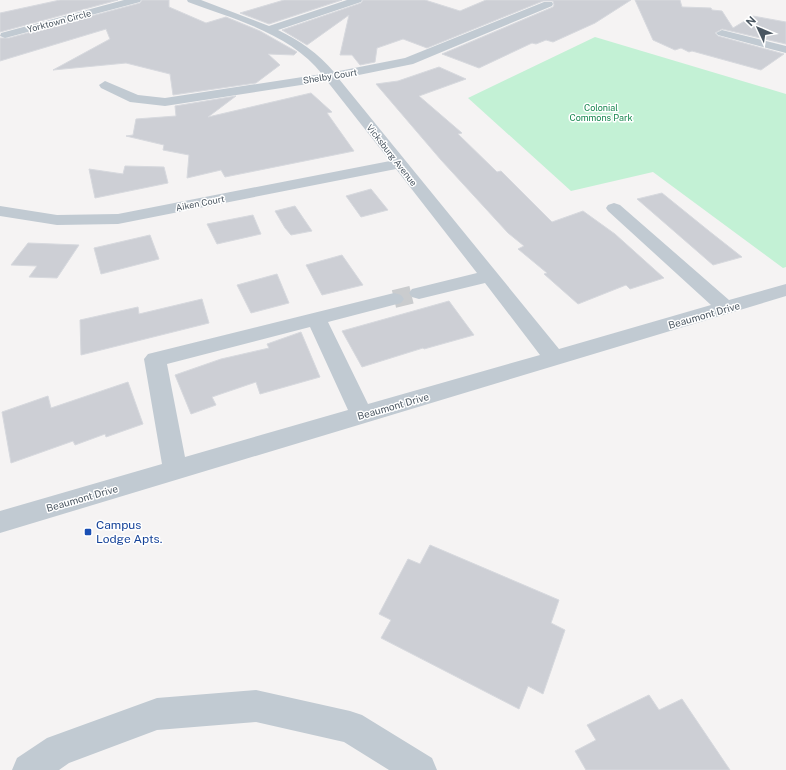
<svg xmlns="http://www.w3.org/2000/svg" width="786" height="770" viewBox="0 0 786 770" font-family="'Public Sans',sans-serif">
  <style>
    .green { fill: #c3f1d5 }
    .building { fill: #cdcfd5; stroke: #d7d9de }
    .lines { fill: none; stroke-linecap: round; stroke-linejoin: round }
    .minor-tunnel { stroke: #caccce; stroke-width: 18; stroke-dasharray: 18 9; stroke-linecap: butt }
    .minor { fill: #c1cad2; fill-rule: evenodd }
    .transit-dot { fill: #1a4fb4; stroke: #fff; stroke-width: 1.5 }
    .labels { text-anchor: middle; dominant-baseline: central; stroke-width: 3; stroke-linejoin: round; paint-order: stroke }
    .far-street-label { font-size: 9px; fill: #4a5661; stroke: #fff }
    .far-park-label { font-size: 9px; fill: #17864f; stroke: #fff }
    .street-label { font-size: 10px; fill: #4a5661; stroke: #fff }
    .near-transit-label { font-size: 12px; fill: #164399; stroke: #fff; text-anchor: start }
  </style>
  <rect width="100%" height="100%" fill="#f5f3f3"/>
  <!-- green -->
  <path class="green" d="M 595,37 L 786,94 L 786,267 L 783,268 L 653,172 L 571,191 L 468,98 Z"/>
  <!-- building -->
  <path class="building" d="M 60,0 L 118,0 L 0,32 L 0,13 Z
    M 142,0 L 169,0 L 169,7 L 206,23 L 226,17 L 260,31 L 297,52 L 294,55 L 268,54 L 280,65 L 256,83 L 173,95 L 170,74 L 126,63 L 53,70 L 110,39 L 106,29 L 0,61 L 0,38 L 9,38 L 140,3 Z
    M 284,0 L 342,0 L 269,24 L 240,13 Z
    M 363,0 L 425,0 L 460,11 L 486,0 L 631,0 L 595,23 L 553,42 L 546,40 L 536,44 L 532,43 L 479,68 L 442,54 L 553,7 L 554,5 L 553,1 L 543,1 L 427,48 L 403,39 L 377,48 L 375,62 L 360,65 L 352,55 L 340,55 L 349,15 L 307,45 L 282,30 L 361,3 Z
    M 635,0 L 680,0 L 682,7 L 711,8 L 712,10 L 722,11 L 733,28 L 753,16 L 786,22 L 786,44 L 722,29 L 715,33 L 718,36 L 784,54 L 761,70 L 692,51 L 689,52 L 681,48 L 675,50 L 653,40 Z
    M 439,67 L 466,79 L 419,96 L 462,133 L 458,134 L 497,172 L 501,171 L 552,222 L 583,211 L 615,234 L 664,278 L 630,289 L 626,285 L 578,304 L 544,274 L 547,273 L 518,249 L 524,246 L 508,233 L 441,160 L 376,84 L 398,81 Z
    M 311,93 L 332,112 L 327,113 L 354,151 L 225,177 L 221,170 L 187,178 L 189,155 L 163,150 L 164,145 L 126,136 L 133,135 L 136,119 L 176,116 L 175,106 L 236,96 L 208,117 Z
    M 125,166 L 164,167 L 168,183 L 95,198 L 89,169 L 123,174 Z
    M 371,189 L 388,210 L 361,217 L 346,196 Z
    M 662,193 L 709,231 L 742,257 L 713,265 L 637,199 Z
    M 295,206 L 312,231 L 291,235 L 285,228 L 275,211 Z
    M 253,215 L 261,234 L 217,244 L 207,224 Z
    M 150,235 L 159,259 L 101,274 L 94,248 Z
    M 28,243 L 79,245 L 57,278 L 29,277 L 37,266 L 11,265 Z
    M 342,255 L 363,285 L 322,295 L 306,265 Z
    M 277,274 L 289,303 L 251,313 L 237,285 Z
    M 202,299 L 209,323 L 81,355 L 80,320 L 138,307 L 139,314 Z
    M 449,301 L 474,335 L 424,349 L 423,348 L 362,367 L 342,331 Z
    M 301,332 L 320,377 L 260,394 L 256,382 L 212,397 L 216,405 L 191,414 L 175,375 L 221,359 L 269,348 L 267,344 Z
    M 128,382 L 143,424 L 106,437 L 105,434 L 75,445 L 73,441 L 11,463 L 2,412 L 48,396 L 51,408 Z
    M 430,545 L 559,600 L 551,623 L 565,630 L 543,694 L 528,686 L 519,709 L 381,638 L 391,620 L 379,614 L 408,559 L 420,564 Z
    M 649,695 L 659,710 L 682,699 L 730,770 L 586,770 L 575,751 L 596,740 L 587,725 Z"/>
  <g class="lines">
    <!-- minor-tunnel -->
    <path class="minor-tunnel" d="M 394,299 L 419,293"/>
    <!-- minor -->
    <path class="minor" d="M 124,0 L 141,0 L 140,2 L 9,37 L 5,38 L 0,36 L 1,33 Z
      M 187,0 L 201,0 L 269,26 L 347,0 L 362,0 L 361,2 L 278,30 C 300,41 318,53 334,72 L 405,58 L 544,2 L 552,2 L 553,4 L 552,6 L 413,64 L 339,79 L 559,349 L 711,305 L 608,211 L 606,208 L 608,205 L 614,203 L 620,205 L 729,300 L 786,284 L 786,296 L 0,533 L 0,511 L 162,464 L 144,359 L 148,354 L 394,293 L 401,295 L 404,299 L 401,303 L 328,322 L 368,404 L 540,355 L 485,283 L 419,299 L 412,297 L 409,293 L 412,289 L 477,273 L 396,169 L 118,224 L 57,225 L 0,216 L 0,206 L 57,215 L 118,214 L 390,161 L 327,81 L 165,106 L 130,102 L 101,88 L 99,85 L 105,81 L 138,95 L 165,98 L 322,74 C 291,34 234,19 188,2 ZM 310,327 L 348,410 L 185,457 L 167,364 Z
      M 722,30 L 786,46 L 786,53 L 718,35 L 716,33 Z
      M 256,690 L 350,711 L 362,715 L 432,758 L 437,770 L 389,770 L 344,742 L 256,722 L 157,730 L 69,763 L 59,770 L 12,770 L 17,758 L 47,738 L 157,698 Z"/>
  </g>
  <!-- markers -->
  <rect class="transit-dot" x="84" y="528" width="8" height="8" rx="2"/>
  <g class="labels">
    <!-- far-street labels -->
    <g class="far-street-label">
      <text transform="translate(59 21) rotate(-15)">Yorktown Circle</text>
      <text transform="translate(330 76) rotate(-9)">Shelby Court</text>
      <text transform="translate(392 155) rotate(52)">Vicksburg Avenue</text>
      <text transform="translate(200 203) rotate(-11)">Aiken Court</text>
    </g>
    <!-- far-park labels -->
    <g class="far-park-label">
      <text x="601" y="107">Colonial<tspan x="601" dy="10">Commons Park</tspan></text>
    </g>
    <!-- street labels -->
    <g class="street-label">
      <text transform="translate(704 315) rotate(-16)">Beaumont Drive</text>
      <text transform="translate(393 406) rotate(-16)">Beaumont Drive</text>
      <text transform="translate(82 498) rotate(-16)">Beaumont Drive</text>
    </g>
    <!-- near-transit labels -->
    <g class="near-transit-label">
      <text x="96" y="525">Campus<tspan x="96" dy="14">Lodge Apts.</tspan></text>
    </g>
  </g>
  <!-- north arrow -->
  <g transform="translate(758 28) rotate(314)" stroke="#ffffff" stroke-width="3" paint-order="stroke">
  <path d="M0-3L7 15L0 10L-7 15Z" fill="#4a5661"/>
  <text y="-6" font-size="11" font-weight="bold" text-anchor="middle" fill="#4a5661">N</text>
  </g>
</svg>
